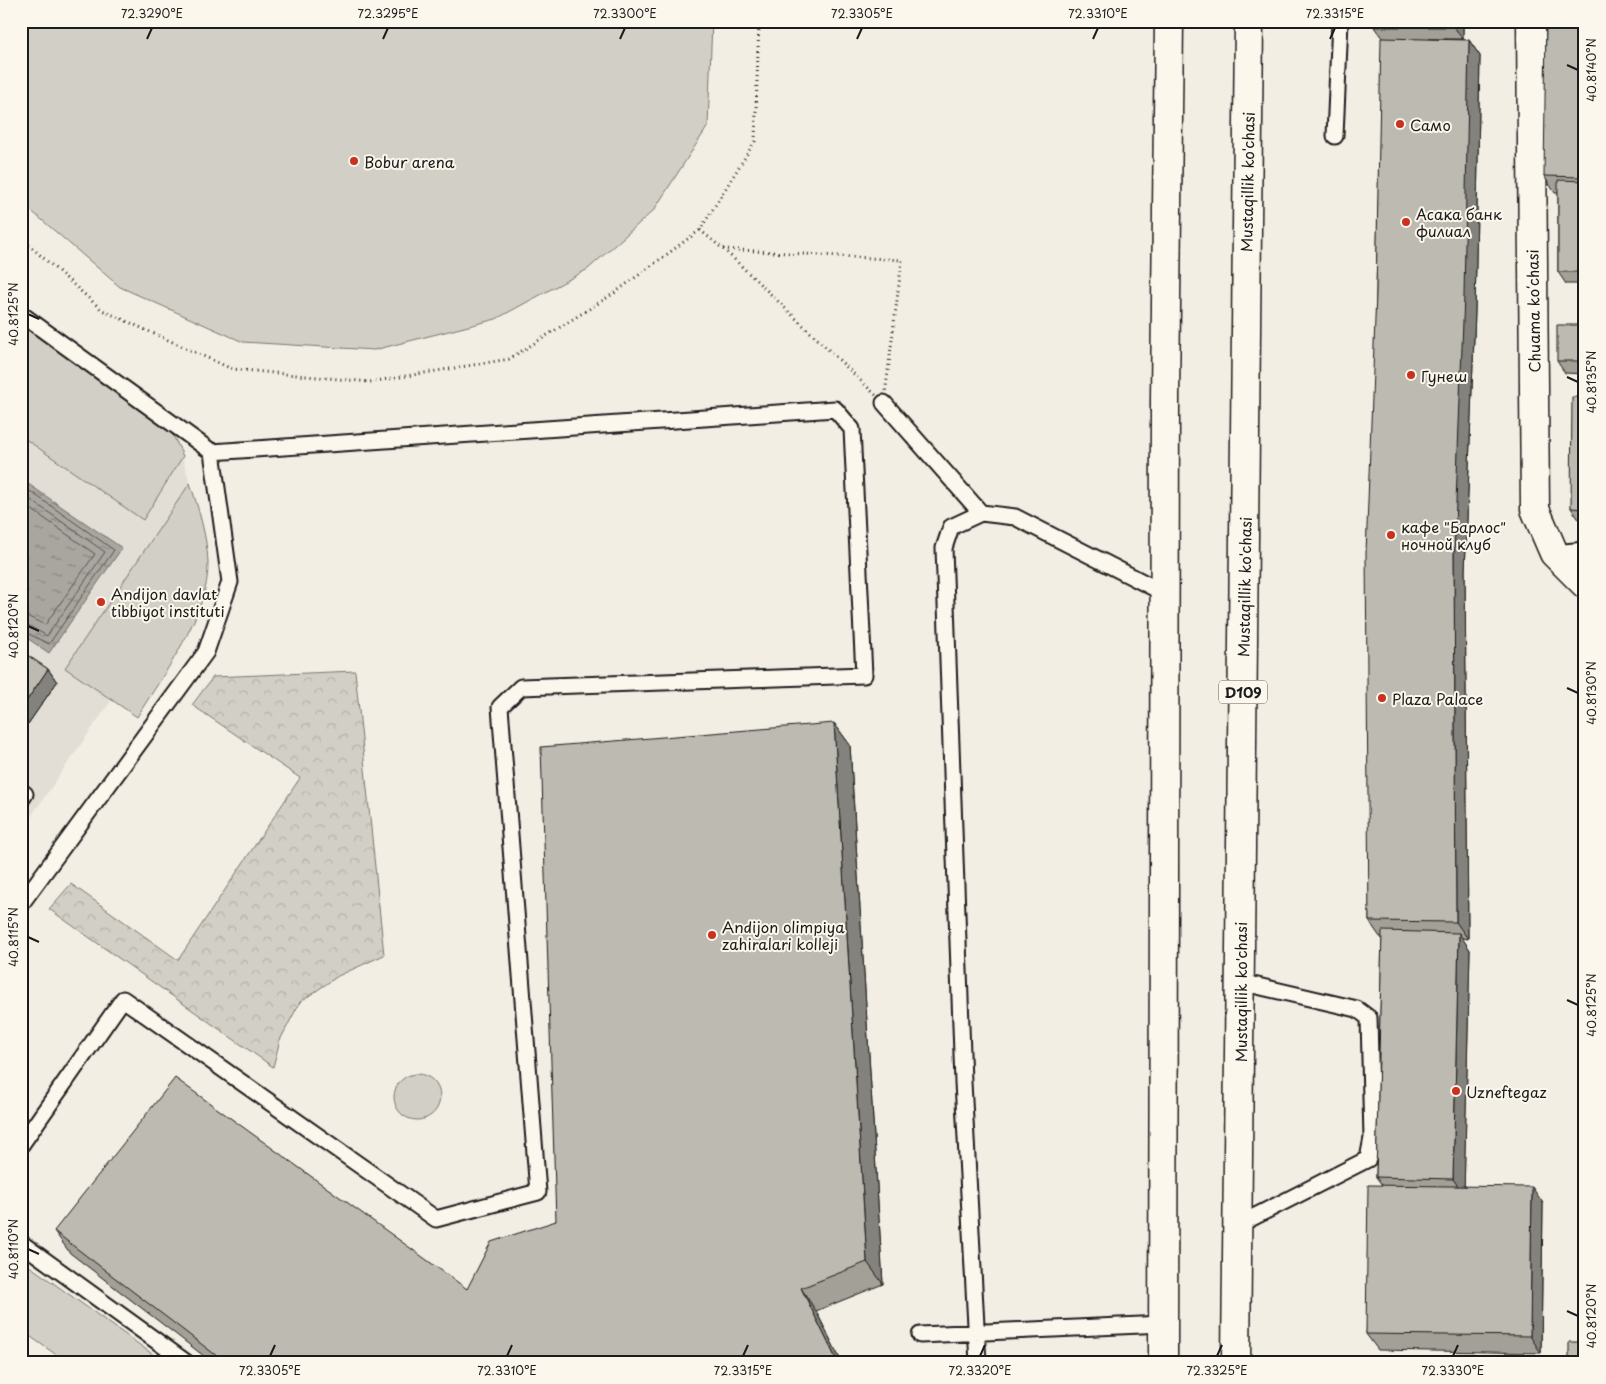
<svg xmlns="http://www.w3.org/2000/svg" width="1606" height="1384" viewBox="0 0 1606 1384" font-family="'Playpen Sans',sans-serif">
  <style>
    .built { fill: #e2ded5 }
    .green { fill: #d2cfc6; stroke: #777671 }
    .forest { fill: url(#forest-crowns); stroke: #777671 }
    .water { fill: url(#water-ripples); stroke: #716f6b }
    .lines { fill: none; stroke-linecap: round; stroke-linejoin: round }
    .shore { stroke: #545351; stroke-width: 1 }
    .lane-casing { stroke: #1c1c1c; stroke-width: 19 }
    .street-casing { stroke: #1c1c1c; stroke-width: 31 }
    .primary-casing { stroke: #1c1c1c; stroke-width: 31 }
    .path { stroke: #1c1c1c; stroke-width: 3; stroke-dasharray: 1 4; stroke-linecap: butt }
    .lane { stroke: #fbf7ec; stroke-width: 15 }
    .street { stroke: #fbf7ec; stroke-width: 28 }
    .primary { stroke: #fbf7ec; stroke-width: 28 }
    .wall { fill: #a3a098; stroke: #1c1c1c }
    .shaded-wall { fill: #84827c; stroke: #1c1c1c }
    .building { fill: #bdbab1; stroke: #1c1c1c }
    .ticks { fill: none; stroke: #1c1c1c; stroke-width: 2 }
    .poi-dot { fill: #c8321e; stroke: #fbf7ec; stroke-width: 2 }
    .labels { text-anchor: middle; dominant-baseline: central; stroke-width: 4; stroke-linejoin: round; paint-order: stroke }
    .shield { fill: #fbf7ec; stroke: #5f5e5a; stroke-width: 1 }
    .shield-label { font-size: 14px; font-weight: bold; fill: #1c1c1c }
    .poi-label { font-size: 15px; fill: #1c1c1c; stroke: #fbf7ec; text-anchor: start }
    .street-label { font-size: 15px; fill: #1c1c1c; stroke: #fbf7ec }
    .neatline { fill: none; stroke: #1c1c1c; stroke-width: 2 }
    .ticks-label { font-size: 12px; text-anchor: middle; fill: #1c1c1c }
  </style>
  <defs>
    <pattern id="forest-crowns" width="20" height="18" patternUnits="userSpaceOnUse" patternTransform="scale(1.25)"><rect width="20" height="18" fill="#d2cfc6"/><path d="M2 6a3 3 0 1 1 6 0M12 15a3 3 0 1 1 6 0" fill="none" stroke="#b4b1aa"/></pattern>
    <pattern id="water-ripples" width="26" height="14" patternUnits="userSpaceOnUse" patternTransform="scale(1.25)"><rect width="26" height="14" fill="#a9a6a0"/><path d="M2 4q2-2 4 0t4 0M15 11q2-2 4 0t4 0" fill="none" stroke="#898682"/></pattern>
  </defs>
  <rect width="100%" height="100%" fill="#f2eee4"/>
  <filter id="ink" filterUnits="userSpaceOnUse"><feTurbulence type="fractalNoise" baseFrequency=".02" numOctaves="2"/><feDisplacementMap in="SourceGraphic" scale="10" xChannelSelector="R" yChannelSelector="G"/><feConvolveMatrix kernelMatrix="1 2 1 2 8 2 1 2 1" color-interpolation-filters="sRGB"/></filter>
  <g filter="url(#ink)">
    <!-- built -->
    <path class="built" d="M 21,324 L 176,437 L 202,522 L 207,562 L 21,831 Z"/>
    <!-- green -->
    <path class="green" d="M 21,21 L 712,21 L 708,126 L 654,210 L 588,269 L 496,319 L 374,350 L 243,342 L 120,287 L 28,208 L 21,196 Z
      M 21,322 L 172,433 L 183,456 L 143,520 L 21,436 Z
      M 190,483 C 198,507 207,536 208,562 C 210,613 163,674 137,717 L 65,668 Z
      M394 1097a23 23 0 1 1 46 0a23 23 0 1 1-46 0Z
      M 21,1260 L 165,1363 L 68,1363 L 21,1330 Z"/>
    <!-- forest -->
    <path class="forest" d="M 355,671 L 384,955 L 338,976 L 300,1002 L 280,1040 L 273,1067 L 49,909 L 71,884 L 178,960 L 300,778 L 192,705 L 213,677 Z"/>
    <!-- water -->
    <path class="water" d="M 21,479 L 122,548 L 49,653 L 21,634 Z"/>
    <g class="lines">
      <!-- shore -->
      <path class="shore" d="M 21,485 L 114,550 L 49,644 L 21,630
        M 21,493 L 105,552 L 47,636 L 28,625 L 21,624
        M 21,502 L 95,554 L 45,625 L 29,617 L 21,616"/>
      <!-- lane casing -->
      <g class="lane-casing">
        <path id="lane" d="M 1335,136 L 1340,21
          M 21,314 L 212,452 L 230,582 L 206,652 L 21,904
          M 884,403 L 981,513
          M 1554,553 L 1585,550
          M 21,791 L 25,794 L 21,800
          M 21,1145 L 123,999 L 436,1219 L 538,1192 L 500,707 L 521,687 L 864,675 L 852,429 L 835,409 L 212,452
          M 1238,1225 L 1368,1159 L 1372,1138 L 1369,1018 L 1357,1009 L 1240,982
          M 21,1243 L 187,1363
          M 920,1335 L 1163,1324
          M 978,1363 L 963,1082 L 944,548 L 951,527 L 981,513 L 1015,517 L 1164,593"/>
      </g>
      <!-- street casing -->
      <g class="street-casing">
        <path id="street" d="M 1531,21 L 1535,509 L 1554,553 L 1585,584"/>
      </g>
      <!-- primary casing -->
      <g class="primary-casing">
        <path id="primary" d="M 1163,1363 L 1165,399 L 1169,21
          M 1236,1363 L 1249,21"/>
      </g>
      <!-- path -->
      <path class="path" d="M 700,230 L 723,249
        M 21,238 L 102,310 L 232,369 L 370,382 L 509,359 L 613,294 L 700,230 L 755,141 L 759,21
        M 723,249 L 902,260 L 884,403 L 734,259 Z"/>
      <!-- lane -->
      <use href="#lane" class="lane"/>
      <!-- street -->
      <use href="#street" class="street"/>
      <!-- primary -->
      <use href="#primary" class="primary"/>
    </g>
    <!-- wall -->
    <path class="wall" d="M 1374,21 L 1463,21 L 1463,39 L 1429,39 L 1469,40 L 1480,56 L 1475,311 L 1465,571 L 1468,939 L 1462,938 L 1470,950 L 1464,1186 L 1543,1203 L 1541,1353 L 1378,1350 L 1366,1334 L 1382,1185 L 1376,1177 L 1382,937 L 1380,937 L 1369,921 L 1376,293 L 1382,38 L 1374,27 Z
      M 1585,21 L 1585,284 L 1566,284 L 1558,272 L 1558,193 L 1555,193 L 1544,176 Z
      M 1585,325 L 1585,374 L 1565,373 L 1557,361 Z
      M 1585,397 L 1585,521 L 1580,521 L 1571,508 Z
      M 21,651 L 48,669 L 57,682 L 28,724 L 21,720 Z
      M 834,723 L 850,745 L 883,1284 L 816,1311 L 842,1363 L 213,1363 L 70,1253 L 54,1231 L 467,1289 L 556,1221 Z"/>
    <!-- shaded-wall -->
    <path class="shaded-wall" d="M 1454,21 L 1463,21 L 1463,39 L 1454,27 Z
      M 1469,40 L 1480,56 L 1475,311 L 1465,571 L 1468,939 L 1456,922 L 1454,554 Z
      M 48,669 L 57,682 L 28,724 L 21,715 L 21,709 Z
      M 834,723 L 850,745 L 883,1284 L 867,1262 Z
      M 1459,933 L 1470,950 L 1464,1195 L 1453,1179 Z
      M 1532,1187 L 1543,1203 L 1541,1353 L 1530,1336 Z
      M 801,1288 L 816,1311 L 842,1363 L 838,1363 Z"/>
    <!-- building -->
    <path class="building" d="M 1374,21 L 1454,21 L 1454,27 L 1374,27 Z
      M 1546,21 L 1585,21 L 1585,177 L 1544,176 Z
      M 1381,38 L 1469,40 L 1464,295 L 1454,554 L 1456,922 L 1369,921 L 1366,553 L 1376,293 Z
      M 1558,180 L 1585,181 L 1585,272 L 1558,272 Z
      M 1557,325 L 1585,325 L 1585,361 L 1557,361 Z
      M 1572,397 L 1585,397 L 1585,509 L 1571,508 Z
      M 21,651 L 48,669 L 21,709 Z
      M 834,723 L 867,1262 L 801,1288 L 838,1363 L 226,1363 L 54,1231 L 175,1078 L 467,1289 L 491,1242 L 556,1221 L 541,747 Z
      M 1382,931 L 1459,933 L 1453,1179 L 1376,1177 Z
      M 1368,1185 L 1532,1187 L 1530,1336 L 1366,1334 Z
      M 1569,1342 L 1585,1342 L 1585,1363 L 1569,1363 Z"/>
  </g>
  <!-- ticks -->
  <path class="ticks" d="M 147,39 L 152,28M 383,39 L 388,28M 620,39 L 625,28M 857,39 L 862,28M 1093,39 L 1098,28M 1330,39 L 1335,28M 1567,65 L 1578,70M 28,314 L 39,319M 1567,377 L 1578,382M 28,626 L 39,631M 1567,688 L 1578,693M 28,937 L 39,942M 1567,1000 L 1578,1005M 28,1249 L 39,1254M 1567,1311 L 1578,1316M 270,1356 L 275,1345M 507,1356 L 512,1345M 743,1356 L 748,1345M 980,1356 L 985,1345M 1217,1356 L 1222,1345M 1453,1356 L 1458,1345"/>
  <!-- markers -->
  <g class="poi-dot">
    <circle cx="1400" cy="124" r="5"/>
    <circle cx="354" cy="161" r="5"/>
    <circle cx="1406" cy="222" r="5"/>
    <circle cx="1411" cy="375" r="5"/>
    <circle cx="1391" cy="535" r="5"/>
    <circle cx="101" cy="602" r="5"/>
    <circle cx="1382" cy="698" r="5"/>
    <circle cx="712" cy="935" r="5"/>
    <circle cx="1456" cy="1091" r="5"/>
  </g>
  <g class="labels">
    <!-- shield labels -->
    <rect class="shield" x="1219" y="680.5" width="48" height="23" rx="4"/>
    <g class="shield-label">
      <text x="1243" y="692">D109</text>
    </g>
    <!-- poi labels -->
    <g class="poi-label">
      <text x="1410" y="124">Само</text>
      <text x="364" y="161">Bobur arena</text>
      <text x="1416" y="213">Асака банк<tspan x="1416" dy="17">филиал</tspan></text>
      <text x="1421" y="375">Гунеш</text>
      <text x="1401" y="526">кафе "Барлос"<tspan x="1401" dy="17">ночной клуб</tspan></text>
      <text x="111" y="593">Andijon davlat<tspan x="111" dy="17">tibbiyot instituti</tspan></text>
      <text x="1392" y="698">Plaza Palace</text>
      <text x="722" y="926">Andijon olimpiya<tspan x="722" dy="17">zahiralari kolleji</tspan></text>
      <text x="1466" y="1091">Uzneftegaz</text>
    </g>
    <!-- street labels -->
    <g class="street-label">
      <text transform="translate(1247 182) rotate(-89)">Mustaqillik ko'chasi</text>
      <text transform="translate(1533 311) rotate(-91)">Chuama koʻchasi</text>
      <text transform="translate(1244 587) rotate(-89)">Mustaqillik ko'chasi</text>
      <text transform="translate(1240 992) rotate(-90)">Mustaqillik ko'chasi</text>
    </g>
  </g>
  <!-- margin -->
  <rect width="1606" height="1384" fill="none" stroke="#fbf7ec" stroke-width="55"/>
  <rect x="28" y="28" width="1550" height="1328" class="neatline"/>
  <g class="ticks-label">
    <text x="152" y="18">72.3290°E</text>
    <text x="388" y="18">72.3295°E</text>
    <text x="625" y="18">72.3300°E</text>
    <text x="862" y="18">72.3305°E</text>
    <text x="1098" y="18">72.3310°E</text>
    <text x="1335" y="18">72.3315°E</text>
    <text transform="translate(1592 70) rotate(-90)" y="4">40.8140°N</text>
    <text transform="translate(14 314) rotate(-90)" y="4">40.8125°N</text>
    <text transform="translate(1592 382) rotate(-90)" y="4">40.8135°N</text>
    <text transform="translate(14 626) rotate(-90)" y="4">40.8120°N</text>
    <text transform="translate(1592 693) rotate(-90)" y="4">40.8130°N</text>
    <text transform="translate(14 937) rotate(-90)" y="4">40.8115°N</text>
    <text transform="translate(1592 1005) rotate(-90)" y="4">40.8125°N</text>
    <text transform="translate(14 1249) rotate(-90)" y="4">40.8110°N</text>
    <text transform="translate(1592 1316) rotate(-90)" y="4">40.8120°N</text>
    <text x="270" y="1375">72.3305°E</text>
    <text x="507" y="1375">72.3310°E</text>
    <text x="743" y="1375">72.3315°E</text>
    <text x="980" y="1375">72.3320°E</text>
    <text x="1217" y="1375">72.3325°E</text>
    <text x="1453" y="1375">72.3330°E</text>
  </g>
</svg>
